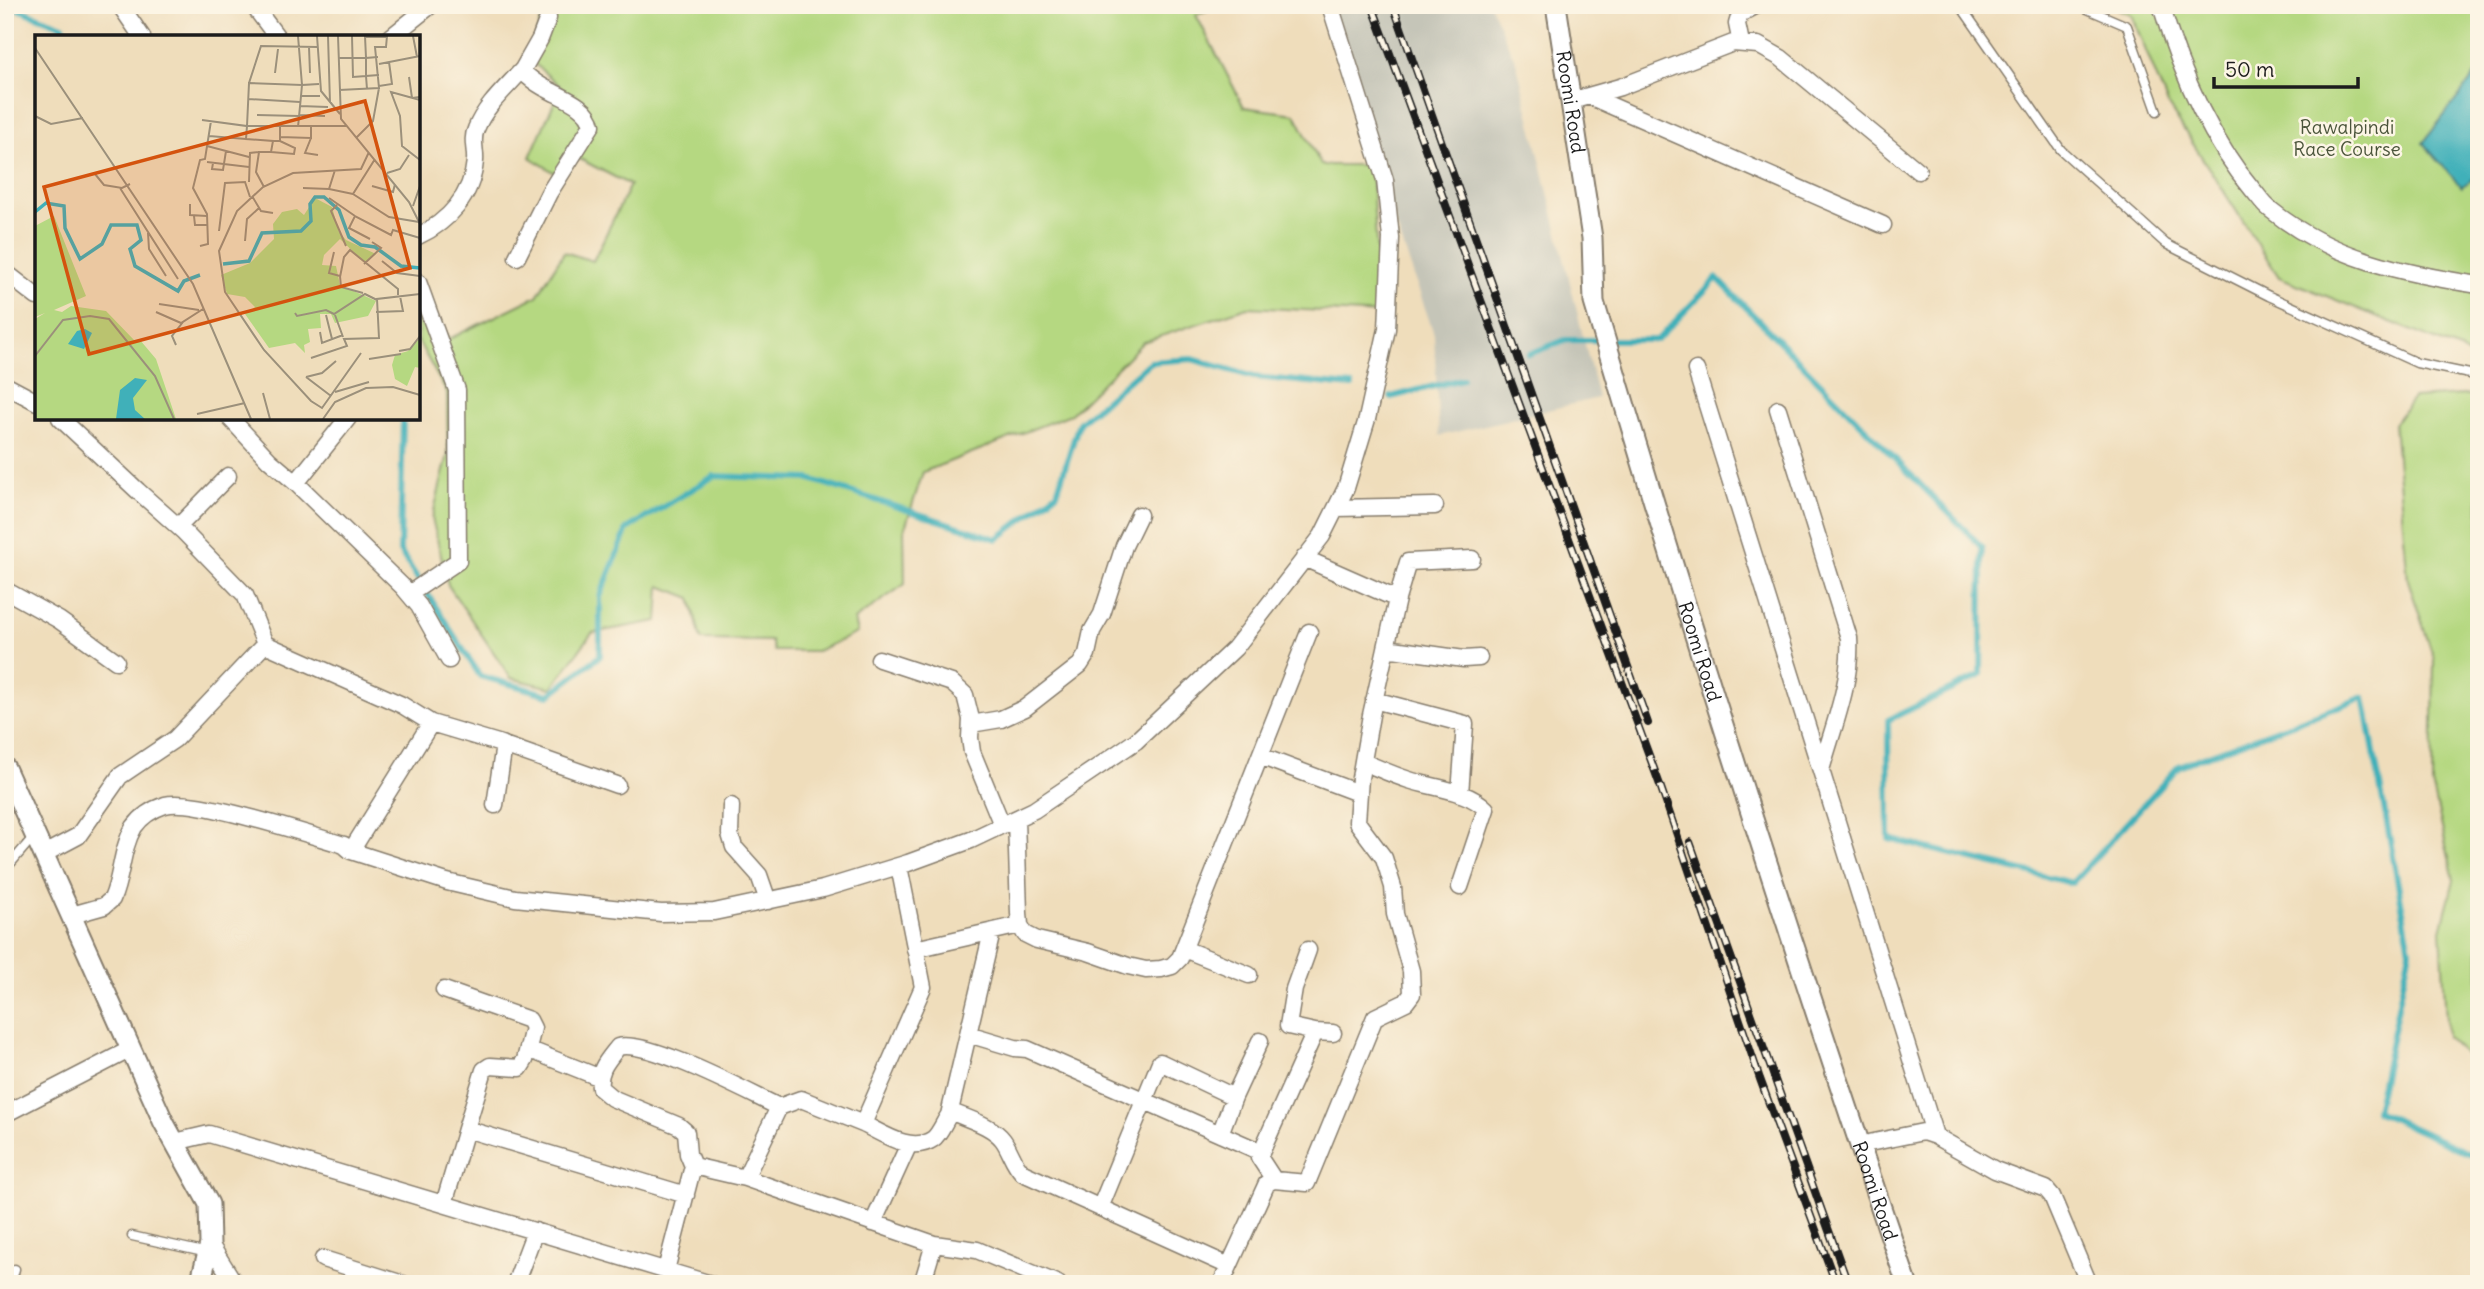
<svg xmlns="http://www.w3.org/2000/svg" width="2484" height="1289" viewBox="0 0 2484 1289" font-family="Delius,sans-serif">
  <style>
    .industrial { fill: #c5c5b8 }
    .green { fill: #b5d881; stroke: #687a4e; stroke-width: 2 }
    .water { fill: #40b0b9; stroke: #2e666a; stroke-width: 2 }
    .lines { fill: none; stroke-linecap: round; stroke-linejoin: round }
    .stream { stroke: #40b0b9; stroke-width: 6 }
    .service-casing { stroke: #867c6c; stroke-width: 11 }
    .minor-casing { stroke: #867c6c; stroke-width: 19 }
    .tertiary-casing { stroke: #867c6c; stroke-width: 23 }
    .service { stroke: #fff; stroke-width: 8 }
    .minor { stroke: #fff; stroke-width: 16 }
    .tertiary { stroke: #fff; stroke-width: 19 }
    .rail-casing { stroke: #1c1c1c; stroke-width: 8 }
    .rail { stroke: #fcf5e5; stroke-width: 5; stroke-dasharray: 16; stroke-linecap: butt }
    .labels { text-anchor: middle; dominant-baseline: central; stroke-width: 5; stroke-linejoin: round; paint-order: stroke }
    .street-label { font-size: 19px; fill: #1c1c1c; stroke: #fcf5e5 }
    .park-label { font-size: 19px; fill: #4a543a; stroke: #fcf5e5 }
    .inset-river { fill: none; stroke: #40b0b9; stroke-width: 3.5 }
    .inset-road { fill: none; stroke: #9b907b; stroke-width: 2 }
    .view { fill: #d4530e; fill-opacity: 0.15; stroke: #d4530e; stroke-width: 3.5 }
    .inset-edge { fill: none; stroke: #1c1c1c; stroke-width: 3.5 }
  </style>
  <rect width="100%" height="100%" fill="#fcf5e5"/>
  <filter id="ink" filterUnits="userSpaceOnUse"><feTurbulence type="fractalNoise" baseFrequency=".0143" numOctaves="2"/><feDisplacementMap in="SourceGraphic" scale="14" xChannelSelector="R" yChannelSelector="G"/><feConvolveMatrix kernelMatrix="1 2 1 2 8 2 1 2 1" color-interpolation-filters="sRGB"/></filter>
  <filter id="wash" filterUnits="userSpaceOnUse"><feTurbulence type="fractalNoise" baseFrequency=".00686" numOctaves="4" result="noise"/><feDisplacementMap in="SourceGraphic" scale="28" xChannelSelector="R" yChannelSelector="G"/><feGaussianBlur stdDeviation="1.57" result="paint"/><feColorMatrix in="noise" values="0 0 0 0 0 0 0 0 0 0 0 0 0 0 0 0 0 1.4 0 .05"/><feComposite in="paint" operator="in"/></filter>
  <g filter="url(#wash)">
    <rect width="100%" height="100%" fill="#efddbb"/>
    <!-- industrial -->
    <path class="industrial" d="M 1320,5 L 1490,5 L 1517,65 L 1598,398 L 1439,436 L 1434,334 Z"/>
    <!-- green -->
    <path class="green" d="M 532,5 L 1219,5 L 1196,15 L 1244,107 L 1295,114 L 1321,165 L 1371,165 L 1381,314 L 1247,307 L 1143,342 L 1071,414 L 923,472 L 904,531 L 905,584 L 854,620 L 857,633 L 817,651 L 774,651 L 771,641 L 701,640 L 691,598 L 660,586 L 658,621 L 592,633 L 552,688 L 511,678 L 448,585 L 432,518 L 448,455 L 447,393 L 418,341 L 418,288 L 449,339 L 537,296 L 564,252 L 593,261 L 630,185 L 578,158 L 555,173 L 530,157 L 561,87 L 530,60 L 542,15 Z
      M 2109,5 L 2479,5 L 2479,361 L 2460,350 L 2279,277 L 2168,105 L 2131,14 Z
      M 2479,394 L 2479,1060 L 2472,1061 L 2447,1037 L 2441,930 L 2454,880 L 2432,784 L 2434,659 L 2408,580 L 2394,424 L 2413,398 Z"/>
    <!-- water -->
    <path class="water" d="M 2479,70 L 2479,175 L 2461,187 L 2423,143 Z"/>
    <g class="lines">
      <!-- stream -->
      <path class="stream" d="M 7,5 L 63,26 L 70,37
        M 1529,354 L 1565,340 L 1657,340 L 1717,278 L 1982,547 L 1981,675 L 1888,720 L 1889,839 L 2072,883 L 2179,766 L 2364,697 L 2410,950 L 2376,1111 L 2479,1158
        M 1391,397 L 1462,379
        M 403,418 L 400,551 L 480,676 L 549,695 L 600,656 L 600,597 L 627,529 L 714,476 L 810,479 L 997,539 L 1057,493 L 1079,423 L 1150,362 L 1192,359 L 1254,377 L 1352,386"/>
    </g>
  </g>
  <g filter="url(#ink)">
    <g class="lines">
      <!-- service casing -->
      <g class="service-casing">
        <path id="service" d="M 1960,5 L 2061,150 L 2166,244 L 2269,296 L 2417,363 L 2479,376
          M 2078,5 L 2127,26 L 2157,111
          M 5,870 L 35,835
          M 132,1236 L 208,1253
          M 11,1284 L 15,1269"/>
      </g>
      <!-- minor casing -->
      <g class="minor-casing">
        <path id="minor" d="M 120,5 L 142,37
          M 253,5 L 277,37
          M 2161,5 C 2180,70 2209,138 2253,190 C 2259,197 2264,205 2271,210 C 2330,258 2405,274 2479,285
          M 391,37 L 431,5
          M 1741,43 L 1737,24 L 1740,14 L 1757,5
          M 1589,96 L 1883,225
          M 1571,101 L 1620,87 L 1733,43 L 1758,45 L 1781,58 L 1918,171
          M 418,236 C 448,222 472,196 475,161 C 476,150 471,140 476,129 C 485,106 507,87 523,69
          M 517,257 L 549,193 L 592,125 C 589,107 564,98 549,90 C 540,86 532,80 525,74 L 523,69 L 540,39 L 548,18 L 543,5
          M 5,272 L 37,297
          M 1696,370 L 1935,1136
          M 5,385 L 37,402
          M 1778,409 L 1849,638 C 1852,682 1833,727 1821,770
          M 230,418 L 269,460 L 296,483 L 348,418
          M 296,483 L 403,587 L 419,606 L 449,660
          M 1336,508 L 1435,506
          M 179,526 L 228,476
          M 1304,558 L 1397,599
          M 5,590 L 59,620 L 116,661
          M 409,594 L 458,561 L 457,390 L 418,282
          M 265,644 L 402,705 L 431,723 L 351,851
          M 1386,648 L 1464,659 L 1479,658
          M 879,659 L 952,683 L 965,695 L 971,719 L 970,738 L 972,752 L 1002,825
          M 1374,700 L 1465,724 L 1460,794
          M 431,723 L 498,743 L 617,785
          M 971,724 L 1001,719 L 1025,708 L 1080,665 L 1087,654 L 1092,631 L 1102,614 L 1124,546 L 1139,515
          M 1260,756 L 1358,793
          M 1363,762 C 1378,768 1393,775 1409,780 C 1433,788 1468,790 1486,809 L 1460,887
          M 495,805 L 504,745
          M 731,806 L 730,834 L 734,847 L 759,875 L 768,901
          M 1016,819 L 1019,913 L 1020,925 L 1025,934 L 1037,940 L 1088,952 L 1128,966 L 1146,970 L 1161,969 L 1172,966 L 1180,958 L 1309,632
          M 44,854 L 78,836 L 120,776 L 175,739 L 265,644 L 245,595 L 183,531 L 138,491 L 60,418
          M 899,866 L 923,987 L 863,1124 L 801,1099 L 779,1107 L 745,1178 L 934,1244 L 922,1284
          M 72,915 L 104,906 L 112,899 C 122,877 121,849 134,827 C 141,817 153,809 165,805 C 195,797 309,835 344,845 L 351,851 L 447,882 L 515,898 L 661,913 L 714,912 L 823,889 L 908,863 L 971,840 L 1034,810 L 1136,741 L 1235,648 L 1322,536 L 1346,488 L 1367,419 L 1387,329 L 1391,238 L 1385,180 L 1330,5
          M 915,949 L 1020,925
          M 1184,949 L 1249,975
          M 1308,950 L 1294,989 L 1288,1026 L 1315,1032 L 1333,1033
          M 444,990 L 529,1020 L 533,1028 L 525,1060 L 520,1068 L 490,1066 L 484,1070 L 466,1129
          M 968,1034 L 1015,1048 L 1027,1049 L 1261,1152
          M 528,1049 L 598,1077
          M 1234,1097 L 1260,1041
          M 950,1111 C 967,1119 992,1125 1003,1140 C 1011,1151 1013,1164 1023,1173 L 1229,1266
          M 5,1114 L 131,1049
          M 863,1124 C 882,1133 911,1154 933,1139 C 939,1135 944,1122 949,1115 L 992,932
          M 175,1142 L 209,1134 L 711,1284
          M 1859,1145 L 1923,1132 L 1935,1136 L 1995,1170 L 2046,1189 L 2052,1196 L 2089,1284
          M 693,1166 L 688,1154 L 686,1132 L 679,1126 L 612,1098 L 600,1088 C 598,1070 607,1061 618,1047 C 648,1039 747,1092 779,1107
          M 1274,1180 L 1259,1157 L 1315,1032
          M 444,1204 L 466,1129 L 686,1195
          M 1100,1208 L 1160,1062 L 1234,1097 L 1220,1134
          M 873,1223 L 909,1144
          M 210,1244 L 235,1284
          M 934,1244 L 977,1250 L 1058,1284
          M 323,1259 L 403,1284
          M 666,1270 L 693,1166 L 745,1178
          M 515,1284 L 535,1231
          M 1221,1284 L 1267,1183 L 1274,1180 L 1307,1183 L 1375,1017 L 1406,1002 L 1412,994 L 1411,971 L 1395,914 L 1393,887 L 1384,858 L 1357,822 L 1360,778 L 1371,715 L 1397,599 L 1408,562 L 1472,559"/>
      </g>
      <!-- tertiary casing -->
      <g class="tertiary-casing">
        <g id="tertiary">
          <path id="s1" d="M 1556,5 L 1592,238 L 1594,302 C 1691,632 1796,959 1907,1284"/>
          <path d="M 5,768 L 164,1123 L 209,1204 L 210,1244 L 200,1284"/>
        </g>
      </g>
      <!-- service -->
      <use href="#service" class="service"/>
      <!-- minor -->
      <use href="#minor" class="minor"/>
      <!-- tertiary -->
      <use href="#tertiary" class="tertiary"/>
      <!-- rail casing -->
      <g class="rail-casing">
        <path id="rail" d="M 1372,5 L 1660,785 L 1760,1079 L 1836,1284
          M 1393,5 L 1648,723
          M 1690,842 L 1848,1284"/>
      </g>
      <!-- rail -->
      <use href="#rail" class="rail"/>
    </g>
  </g>
  <g class="labels">
    <!-- street labels -->
    <g class="street-label">
      <text stroke="none"><textPath href="#s1" startOffset="98">Roomi Road</textPath></text>
      <text stroke="none"><textPath href="#s1" startOffset="665">Roomi Road</textPath></text>
      <text stroke="none"><textPath href="#s1" startOffset="1232">Roomi Road</textPath></text>
    </g>
    <!-- park labels -->
    <g class="park-label">
      <text x="2347" y="127">Rawalpindi<tspan x="2347" dy="22">Race Course</tspan></text>
    </g>
  </g>
  <!-- overview -->
  <g transform="translate(35 35)">
    <rect width="385" height="385" fill="#efddbb"/>
    <path d="M 280,163 L 297,172 L 304,197 L 311,205 L 341,219 L 330,228 L 305,204 L 289,220 L 287,230 L 301,231 L 305,250 L 341,266 L 333,281 L 300,288 L 296,279 L 285,279 L 286,293 L 273,294 L 275,307 L 269,310 L 270,318 L 260,308 L 234,313 L 210,279 L 220,272 L 210,262 L 192,259 L 186,240 L 215,228 L 239,204 L 238,189 L 247,177 L 262,174 L 269,180 ZM 19,181 L 51,261 L 19,275 L 27,277 L 36,271 L 71,276 L 99,305 L 105,305 L 121,324 L 141,384 L 0,384 L 0,284 L 10,278 L 0,282 L 0,191 ZM 385,303 L 385,333 L 380,332 L 372,351 L 360,344 L 357,330 L 360,320 L 373,316 Z" fill="#b5d881"/>
    <path d="M 50,294 L 57,298 L 49,314 L 33,309 L 42,296 ZM 100,343 L 112,345 L 98,363 L 100,375 L 110,384 L 81,384 L 85,355 Z" fill="#40b0b9"/>
    <path class="inset-river" d="M 0,177 L 11,168 L 29,171 L 30,193 L 45,224 L 67,209 L 76,190 L 102,190 L 106,205 L 95,214 L 100,231 L 143,256 L 149,246 L 165,240M 188,229 L 214,226 L 227,198 L 266,196 L 276,186 L 275,169 L 280,162 L 289,162 L 304,175 L 314,202 L 326,210 L 340,212 L 366,231 L 385,233"/>
    <path class="inset-road" d="M 282,1 L 286,56 L 305,79M 293,1 L 295,68M 303,1 L 306,84 L 374,167 L 385,189M 317,1 L 318,42 L 331,41 L 331,23 L 343,22M 378,1 L 382,22M 330,2 L 352,2M 274,12 L 275,38M 0,13 L 158,249 L 216,384M 304,23 L 331,23 L 330,1M 344,29 L 385,21M 240,38 L 243,14M 374,42 L 377,63 L 385,62M 214,48 L 226,11 L 283,12M 344,51 L 357,49 L 354,27M 332,54 L 331,41 L 344,40M 304,55 L 344,53 L 340,12 L 351,12 L 352,1M 266,61 L 267,50 L 284,49M 213,64 L 265,67M 385,65 L 356,57 L 365,81 L 367,111 L 385,125M 265,71 L 293,72M 222,80 L 264,81M 264,80 L 290,81M 0,81 L 16,89 L 48,83M 167,85 L 212,91 L 214,48 L 267,50 L 263,1M 263,92 L 266,61 L 285,61M 174,101 L 211,104M 245,102 L 276,103 L 276,92M 322,102 L 338,86 L 344,53M 276,103 L 270,118 L 283,120M 238,106 L 245,106 L 245,91M 172,111 L 214,122M 236,117 L 259,119 L 260,113 L 245,106M 340,124 L 318,159 L 354,182 L 384,187M 172,127 L 214,132M 178,128 L 177,134 L 188,135 L 191,116M 300,135 L 294,154 L 318,159M 352,138 L 365,134 L 374,120M 60,139 L 69,150 L 87,153 L 95,149M 214,147 L 215,118 L 224,117M 337,151 L 358,157 L 360,149M 229,152 L 221,137 L 224,117 L 236,117 L 238,106 L 211,104 L 212,91 L 312,91M 85,153 L 143,244M 268,153 L 294,154M 217,161 L 226,176 L 238,178M 294,163 L 320,181M 155,169 L 155,180 L 172,181M 302,170 L 296,176 L 311,211M 378,171 L 385,151M 159,181 L 160,190 L 173,190M 184,196 L 190,148 L 210,147 L 215,162M 113,198 L 114,214 L 131,241M 335,204 L 314,193 L 320,181 L 356,200 L 358,195 L 385,203M 210,206 L 212,184 L 224,173M 165,211 L 173,209 L 172,179 L 158,153 L 165,125 L 170,124 L 176,86M 299,217 L 294,238 L 305,241 L 306,252 L 328,258M 347,226 L 362,238 L 385,241M 329,229 L 346,213 L 337,207M 305,242 L 309,222 L 315,215 L 363,254 L 363,260M 124,269 L 164,275M 121,277 L 146,288 L 168,274M 341,277 L 368,276 L 365,261M 260,278 L 262,281 L 291,275 L 299,279 L 330,259 L 342,265M 291,280 L 297,304M 300,280 L 308,302M 285,297 L 287,308 L 308,300M 141,310 L 137,301 L 148,287M 364,316 L 375,314 L 385,301M 326,318 L 287,373 L 276,366 L 229,315 L 190,257 L 184,216 L 202,176 L 228,152 L 258,138 L 326,134 L 334,117M 0,321 L 28,285 L 55,281 L 74,284 L 120,341 L 139,384M 276,323 L 312,311 L 309,304 L 344,303 L 342,264 L 385,259M 334,324 L 366,319M 271,342 L 287,338 L 301,326M 271,342 L 296,361M 300,357 L 334,347M 228,358 L 235,384M 162,379 L 210,368M 288,384 L 300,367 L 331,353 L 358,352 L 385,360"/>
    <path class="view" d="M 330,66 L 375,233 L 54,319 L 9,152 Z"/>
    <rect width="385" height="385" class="inset-edge"/>
  </g>
  <!-- margin -->
  <rect width="2484" height="1289" fill="none" stroke="#fcf5e5" stroke-width="28"/>
  <!-- scale -->
  <path d="M2214 77v10h144v-10" fill="none" stroke="#1c1c1c" stroke-width="3.5"/>
  <text x="2225" y="77" font-size="21" fill="#1c1c1c" stroke="#fcf5e5" stroke-width="5" paint-order="stroke">50 m</text>
</svg>
